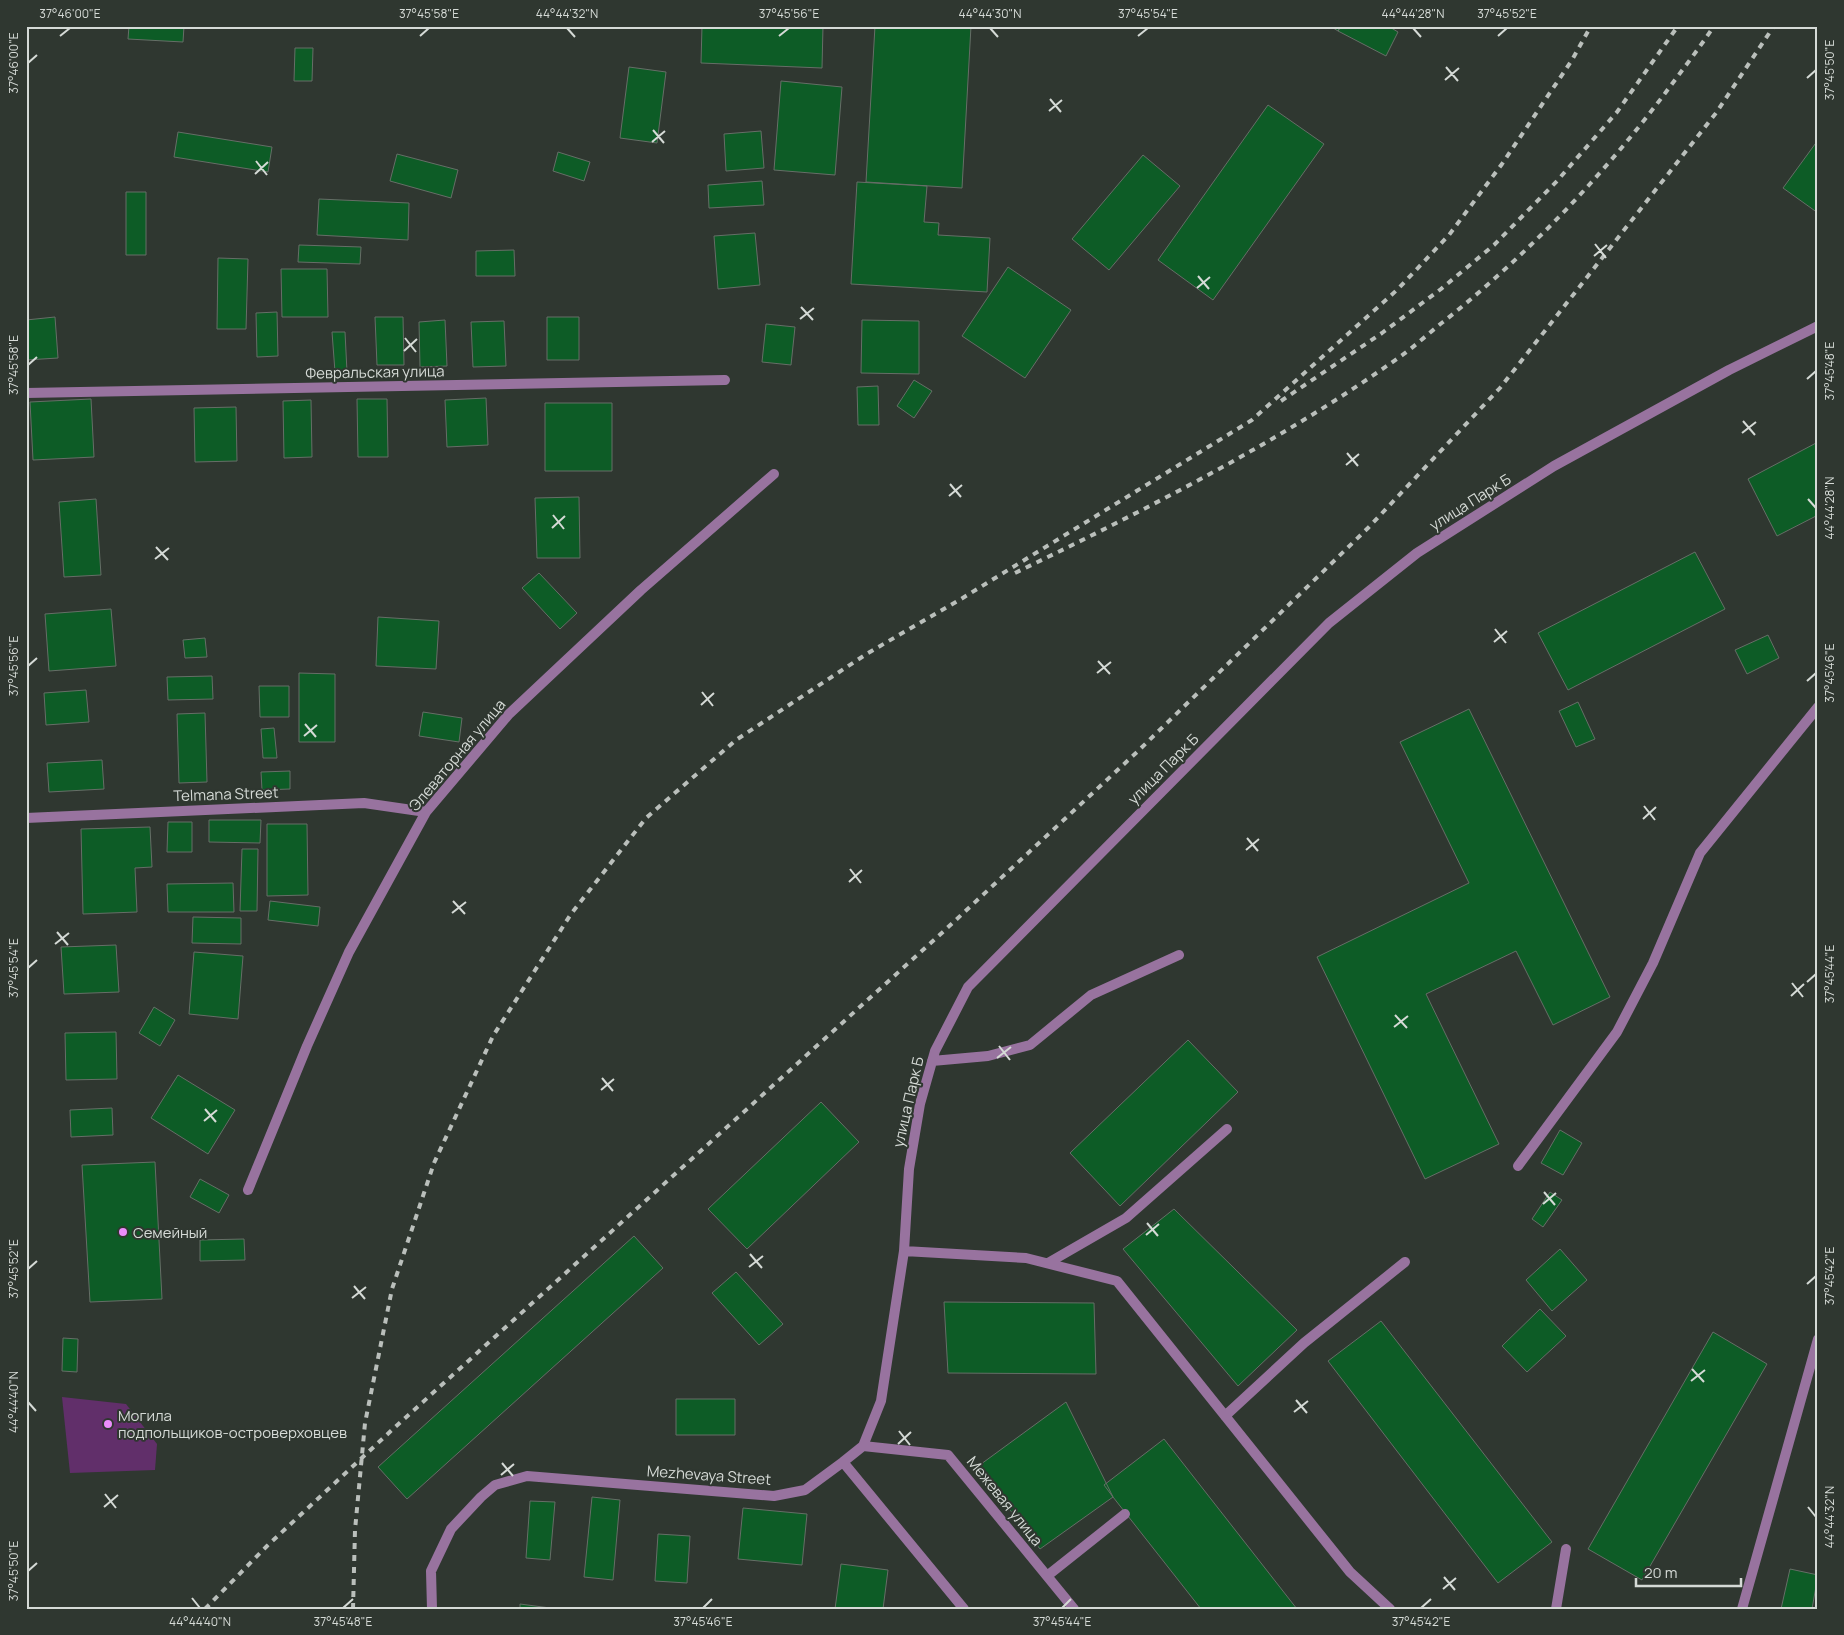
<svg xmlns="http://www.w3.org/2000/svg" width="1844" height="1635" viewBox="0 0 1844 1635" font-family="Manrope,sans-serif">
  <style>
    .green { fill: #612f6a }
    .building { fill: #0d5c26; stroke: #666e67 }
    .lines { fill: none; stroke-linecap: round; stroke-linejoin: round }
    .service { stroke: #98739f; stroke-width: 10 }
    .minor { stroke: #98739f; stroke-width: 10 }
    .rail { stroke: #babfbb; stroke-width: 4; stroke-dasharray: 6 6; stroke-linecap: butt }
    .ticks { fill: none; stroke: #d5dad6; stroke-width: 2 }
    .poi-dot { fill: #eb8dfb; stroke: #2f3730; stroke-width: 2 }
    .labels { text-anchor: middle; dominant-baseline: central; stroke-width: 4; stroke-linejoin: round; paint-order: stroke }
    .street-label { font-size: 15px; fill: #d5dad6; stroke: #2f3730 }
    .poi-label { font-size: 15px; fill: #d5dad6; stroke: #2f3730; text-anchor: start }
    .neatline { fill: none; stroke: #d5dad6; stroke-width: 2 }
    .ticks-label { font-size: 12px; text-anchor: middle; fill: #d5dad6 }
  </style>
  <rect width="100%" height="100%" fill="#2f3730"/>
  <!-- green -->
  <path class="green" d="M 62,1397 L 126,1404 L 157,1444 L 155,1470 L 70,1473 Z"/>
  <!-- building -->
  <path class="building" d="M 129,26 L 184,26 L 183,42 L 128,39 Z
    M 702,26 L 823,26 L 822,68 L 701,63 Z
    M 875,26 L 971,26 L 962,188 L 866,182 Z
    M 1330,26 L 1341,26 L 1338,31 Z
    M 1341,26 L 1388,26 L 1398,32 L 1386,56 L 1338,31 Z
    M 295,48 L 313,48 L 312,81 L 294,81 Z
    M 629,67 L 666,72 L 657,143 L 620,138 Z
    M 781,81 L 842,87 L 835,175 L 774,170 Z
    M 1268,105 L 1324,144 L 1213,300 L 1158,260 Z
    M 761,131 L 764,168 L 726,171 L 724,134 Z
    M 178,132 L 272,147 L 268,172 L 174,157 Z
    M 1818,140 L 1818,213 L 1783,188 Z
    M 558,152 L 590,162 L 584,181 L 553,171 Z
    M 397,154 L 458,170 L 451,198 L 390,181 Z
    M 1143,155 L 1180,186 L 1109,270 L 1072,239 Z
    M 762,181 L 764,205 L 709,208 L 708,185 Z
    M 857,182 L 927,186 L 924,222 L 939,223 L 938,235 L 990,238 L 987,292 L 851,284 Z
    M 126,192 L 146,192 L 146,255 L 126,255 Z
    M 319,199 L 409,203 L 408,240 L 317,235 Z
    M 755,233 L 760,285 L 718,289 L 714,236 Z
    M 299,245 L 361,247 L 360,264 L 298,262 Z
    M 514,250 L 515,276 L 476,276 L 476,251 Z
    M 218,258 L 248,259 L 246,329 L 217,329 Z
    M 1008,267 L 1071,310 L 1025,378 L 962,336 Z
    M 281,269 L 327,269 L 328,317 L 282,317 Z
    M 277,312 L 278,356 L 257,357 L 256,313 Z
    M 55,317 L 58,358 L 26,360 L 26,320 Z
    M 375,317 L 403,317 L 404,365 L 377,365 Z
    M 547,317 L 579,317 L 579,360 L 547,360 Z
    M 445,320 L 447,366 L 420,367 L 419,322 Z
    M 862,320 L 919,321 L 919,374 L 861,373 Z
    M 504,321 L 506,366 L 473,367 L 471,322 Z
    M 766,324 L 795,327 L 791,365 L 762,362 Z
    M 332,332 L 345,332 L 347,372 L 335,372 Z
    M 914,380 L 932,391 L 914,418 L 897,406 Z
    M 878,386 L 879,425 L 858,425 L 857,387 Z
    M 486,398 L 488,445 L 447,447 L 445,400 Z
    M 91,399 L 94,457 L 33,460 L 30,402 Z
    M 357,399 L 387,399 L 388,457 L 358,457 Z
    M 311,400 L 312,457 L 284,458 L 283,401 Z
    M 545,403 L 612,403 L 612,471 L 545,471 Z
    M 236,407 L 237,461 L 195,462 L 194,408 Z
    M 1818,442 L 1818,515 L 1777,536 L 1748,479 Z
    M 579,497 L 580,558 L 537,558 L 535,498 Z
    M 96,499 L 101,575 L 64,577 L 59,502 Z
    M 1695,552 L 1725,609 L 1568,690 L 1538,633 Z
    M 539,573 L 577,613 L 560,629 L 522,588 Z
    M 111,609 L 116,666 L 49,671 L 45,614 Z
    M 378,617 L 439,621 L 436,669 L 376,666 Z
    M 1768,635 L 1779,658 L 1747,674 L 1735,650 Z
    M 205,638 L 207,657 L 185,658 L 183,640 Z
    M 299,673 L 335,674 L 335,742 L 299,742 Z
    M 212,676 L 213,699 L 168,700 L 167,677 Z
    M 259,686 L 289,686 L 289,717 L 260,717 Z
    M 86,690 L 89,722 L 46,725 L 44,693 Z
    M 1578,702 L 1595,739 L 1576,747 L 1559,711 Z
    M 1469,709 L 1610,997 L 1553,1025 L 1516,951 L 1426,994 L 1499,1144 L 1425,1179 L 1317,957 L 1469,883 L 1400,742 Z
    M 423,712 L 462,718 L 459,742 L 419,736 Z
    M 205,713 L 207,782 L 179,783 L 177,714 Z
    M 274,728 L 277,758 L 263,758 L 261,729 Z
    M 102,760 L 104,789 L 49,792 L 47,763 Z
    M 290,771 L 290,789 L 262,790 L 261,772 Z
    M 209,820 L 261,820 L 260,843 L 209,842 Z
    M 168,822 L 192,822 L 192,852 L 167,852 Z
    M 267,824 L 307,824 L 308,895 L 267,896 Z
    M 150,827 L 152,867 L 135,868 L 137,912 L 83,914 L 81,829 Z
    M 242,849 L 258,849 L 257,911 L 240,911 Z
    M 233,883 L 234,912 L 168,912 L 167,884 Z
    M 270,901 L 320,907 L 318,926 L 268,920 Z
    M 193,917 L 241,918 L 241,944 L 192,943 Z
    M 116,945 L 119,992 L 64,994 L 61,947 Z
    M 194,952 L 243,956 L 238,1019 L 189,1014 Z
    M 154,1007 L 175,1020 L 160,1046 L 139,1033 Z
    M 116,1032 L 117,1079 L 66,1080 L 65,1033 Z
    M 1188,1040 L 1238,1092 L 1120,1206 L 1070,1153 Z
    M 178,1075 L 235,1110 L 208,1154 L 151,1118 Z
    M 821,1102 L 859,1142 L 747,1249 L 708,1209 Z
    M 112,1108 L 113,1135 L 71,1137 L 70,1110 Z
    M 1560,1130 L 1582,1143 L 1563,1175 L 1541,1163 Z
    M 155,1162 L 162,1299 L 90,1302 L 82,1165 Z
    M 200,1179 L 229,1195 L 219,1213 L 190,1197 Z
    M 1550,1192 L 1562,1200 L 1543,1227 L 1532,1219 Z
    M 1174,1209 L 1297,1330 L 1238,1386 L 1123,1249 Z
    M 634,1236 L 663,1268 L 407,1499 L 378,1467 Z
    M 244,1239 L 245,1260 L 200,1261 L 200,1240 Z
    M 1560,1249 L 1587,1280 L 1552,1311 L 1526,1280 Z
    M 736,1272 L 783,1324 L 759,1345 L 712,1293 Z
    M 944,1302 L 1094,1303 L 1096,1374 L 948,1373 Z
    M 1540,1309 L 1566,1336 L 1527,1372 L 1502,1346 Z
    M 1381,1321 L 1552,1542 L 1498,1583 L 1328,1361 Z
    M 1713,1332 L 1767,1364 L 1642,1580 L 1588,1549 Z
    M 63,1338 L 78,1339 L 77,1372 L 62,1371 Z
    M 676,1399 L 735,1399 L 735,1435 L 676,1435 Z
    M 1066,1402 L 1113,1497 L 1040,1549 L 977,1467 Z
    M 1164,1439 L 1297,1609 L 1201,1609 L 1113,1497 L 1104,1485 Z
    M 592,1497 L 620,1500 L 613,1580 L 584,1577 Z
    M 530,1501 L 555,1502 L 550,1560 L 526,1558 Z
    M 743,1508 L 807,1514 L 802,1565 L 738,1559 Z
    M 658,1534 L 690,1536 L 687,1583 L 655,1581 Z
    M 841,1564 L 888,1570 L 883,1609 L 835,1609 Z
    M 1790,1569 L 1818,1575 L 1812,1609 L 1781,1609 Z
    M 520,1604 L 558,1609 L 520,1609 Z"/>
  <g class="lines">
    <!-- service -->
    <path class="service" d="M 1518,1166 L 1617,1032 L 1653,963 L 1700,853 L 1818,707"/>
    <!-- minor -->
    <path class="minor" d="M 26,393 L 725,380
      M 26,818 L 364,803 L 426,812
      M 932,1061 L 988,1056 L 1030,1045 L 1091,995 L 1179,955
      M 248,1190 L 307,1046 L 349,952 L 426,812 L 509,714 L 641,590 L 774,474
      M 904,1251 L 1026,1258 L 1117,1281 L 1350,1572 L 1390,1609
      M 1048,1263 L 1126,1218 L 1227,1129
      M 1225,1416 L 1304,1343 L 1405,1262
      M 863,1446 L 948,1455 L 1074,1609
      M 843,1462 L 863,1446 L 881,1401 L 904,1251 L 909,1169 L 920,1104 L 935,1051 L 968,987 L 1329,623 L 1417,553 L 1554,466 L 1729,370 L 1818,326
      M 1047,1576 L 1125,1514
      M 432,1609 L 431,1571 L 451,1529 L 481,1497 L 495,1485 L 527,1476 L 774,1496 L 805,1490 L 843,1462 L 964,1609
      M 1556,1609 L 1566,1549
      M 1742,1609 L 1818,1339"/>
    <!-- rail -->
    <path class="rail" d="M 1281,401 L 1382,333 L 1441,289 L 1494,245 L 1557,181 L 1617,112 L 1678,26
      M 1015,573 C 1147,509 1280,442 1401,356 C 1415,346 1429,333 1443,322 C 1526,256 1599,180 1663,96 C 1680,73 1698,50 1714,26
      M 205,1609 L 267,1546 L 393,1429 L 945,930 L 1137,752 L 1369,527 L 1500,388 L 1716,113 L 1774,26
      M 353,1609 L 355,1530 L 365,1423 L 392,1289 L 434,1163 L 493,1036 L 571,914 L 646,818 L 736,740 L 868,653 L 961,599 L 1252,420 L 1398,289 L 1449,235 L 1502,164 L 1572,60 L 1591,26"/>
  </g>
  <!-- ticks -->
  <path class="ticks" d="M 567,28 L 575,37M 990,28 L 998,37M 1413,28 L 1421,37M 60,36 L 70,28M 420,36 L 429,28M 779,36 L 789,28M 1138,36 L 1148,28M 1498,36 L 1507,28M 28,63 L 37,55M 1446,67 L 1458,81M 1807,78 L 1816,70M 1445,80 L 1459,68M 1050,99 L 1061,112M 1049,111 L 1062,100M 653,130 L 664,143M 652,142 L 665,131M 256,161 L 267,175M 255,174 L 268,162M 1595,244 L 1606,258M 1594,256 L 1607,245M 1198,276 L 1209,289M 1197,288 L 1210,277M 801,307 L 813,320M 800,319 L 814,308M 405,338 L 416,352M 404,351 L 417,339M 28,365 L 37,357M 1807,379 L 1816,371M 1743,421 L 1755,435M 1742,433 L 1756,422M 1347,453 L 1358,466M 1346,465 L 1359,454M 950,484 L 961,497M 949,496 L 962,485M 1808,499 L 1816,508M 553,515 L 564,529M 552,528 L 565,516M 156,547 L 168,560M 155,559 L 169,548M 1495,629 L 1506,643M 1494,642 L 1507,631M 1098,661 L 1110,674M 28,666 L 37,658M 1097,673 L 1111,662M 1807,681 L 1816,673M 702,692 L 713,706M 701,705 L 714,693M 305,724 L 316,737M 304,736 L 317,725M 1644,806 L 1655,820M 1643,819 L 1656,807M 1247,838 L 1258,851M 1246,850 L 1259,839M 850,869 L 861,883M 849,882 L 862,870M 453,901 L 465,914M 452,913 L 466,902M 57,932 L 68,945M 55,944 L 69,933M 28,968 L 37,960M 1807,982 L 1816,974M 1792,983 L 1803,997M 1791,996 L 1804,984M 1395,1015 L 1407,1028M 1394,1027 L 1408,1016M 999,1046 L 1010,1060M 997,1058 L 1011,1047M 602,1078 L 613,1091M 601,1090 L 614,1079M 205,1109 L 216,1122M 204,1121 L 217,1110M 1544,1192 L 1555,1205M 1543,1204 L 1556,1193M 1147,1223 L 1158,1236M 1146,1235 L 1159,1224M 750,1254 L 762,1268M 749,1267 L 763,1256M 28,1269 L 37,1261M 1807,1284 L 1816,1276M 354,1286 L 365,1299M 352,1298 L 366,1287M 1692,1369 L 1704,1382M 1691,1381 L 1705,1370M 1296,1400 L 1307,1413M 28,1402 L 36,1411M 1294,1412 L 1308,1401M 899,1431 L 910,1445M 898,1444 L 911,1432M 502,1463 L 513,1476M 501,1475 L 514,1464M 105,1494 L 116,1508M 104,1507 L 118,1495M 1808,1507 L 1816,1517M 28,1571 L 37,1563M 1444,1577 L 1455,1590M 1443,1589 L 1456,1578M 192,1598 L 200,1608M 343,1608 L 353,1599M 703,1608 L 712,1599M 1062,1608 L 1071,1599M 1421,1608 L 1431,1599"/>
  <!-- markers -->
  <g class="poi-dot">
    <circle cx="123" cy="1232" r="5"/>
    <circle cx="108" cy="1424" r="5"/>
  </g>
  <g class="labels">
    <!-- street labels -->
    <g class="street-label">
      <text transform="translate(375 372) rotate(-1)">Февральская улица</text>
      <text transform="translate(1470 502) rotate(-32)">улица Парк Б</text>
      <text transform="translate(457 755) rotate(-50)">Элеваторная улица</text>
      <text transform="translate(1163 769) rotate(-45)">улица Парк Б</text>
      <text transform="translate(226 794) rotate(-2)">Telmana Street</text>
      <text transform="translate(908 1102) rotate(-77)">улица Парк Б</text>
      <text transform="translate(709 1475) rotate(4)">Mezhevaya Street</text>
      <text transform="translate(1005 1501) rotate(51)">Межевая улица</text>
    </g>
    <!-- poi labels -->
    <g class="poi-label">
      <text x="133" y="1232">Семейный</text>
      <text x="118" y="1415">Могила<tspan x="118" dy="17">подпольщиков-островерховцев</tspan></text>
    </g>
  </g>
  <!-- border -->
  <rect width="1844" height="1635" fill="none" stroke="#2f3730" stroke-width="55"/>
  <!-- scale -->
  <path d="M1636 1578v8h105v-8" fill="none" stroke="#d5dad6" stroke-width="2.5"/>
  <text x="1644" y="1578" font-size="15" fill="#d5dad6" stroke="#2f3730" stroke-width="4" paint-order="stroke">20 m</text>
  <rect x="28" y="28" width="1788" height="1580" class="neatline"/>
  <g class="ticks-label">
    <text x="70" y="18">37°46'00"E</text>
    <text x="429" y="18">37°45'58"E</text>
    <text x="567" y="18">44°44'32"N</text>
    <text x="789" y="18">37°45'56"E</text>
    <text x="990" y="18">44°44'30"N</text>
    <text x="1148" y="18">37°45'54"E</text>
    <text x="1413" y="18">44°44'28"N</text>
    <text x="1507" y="18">37°45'52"E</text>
    <text transform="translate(14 63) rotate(-90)" y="4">37°46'00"E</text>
    <text transform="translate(1830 70) rotate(-90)" y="4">37°45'50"E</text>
    <text transform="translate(14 365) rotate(-90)" y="4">37°45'58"E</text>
    <text transform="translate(1830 371) rotate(-90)" y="4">37°45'48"E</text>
    <text transform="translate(1830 508) rotate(-90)" y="4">44°44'28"N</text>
    <text transform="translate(14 666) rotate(-90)" y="4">37°45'56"E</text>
    <text transform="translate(1830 673) rotate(-90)" y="4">37°45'46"E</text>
    <text transform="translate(14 968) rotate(-90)" y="4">37°45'54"E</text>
    <text transform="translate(1830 974) rotate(-90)" y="4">37°45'44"E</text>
    <text transform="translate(14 1269) rotate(-90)" y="4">37°45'52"E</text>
    <text transform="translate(1830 1276) rotate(-90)" y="4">37°45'42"E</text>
    <text transform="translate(14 1402) rotate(-90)" y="4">44°44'40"N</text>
    <text transform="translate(1830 1517) rotate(-90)" y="4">44°44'32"N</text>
    <text transform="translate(14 1571) rotate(-90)" y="4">37°45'50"E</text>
    <text x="200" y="1626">44°44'40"N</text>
    <text x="343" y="1626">37°45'48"E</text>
    <text x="703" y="1626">37°45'46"E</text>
    <text x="1062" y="1626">37°45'44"E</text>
    <text x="1421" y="1626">37°45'42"E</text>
  </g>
</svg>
